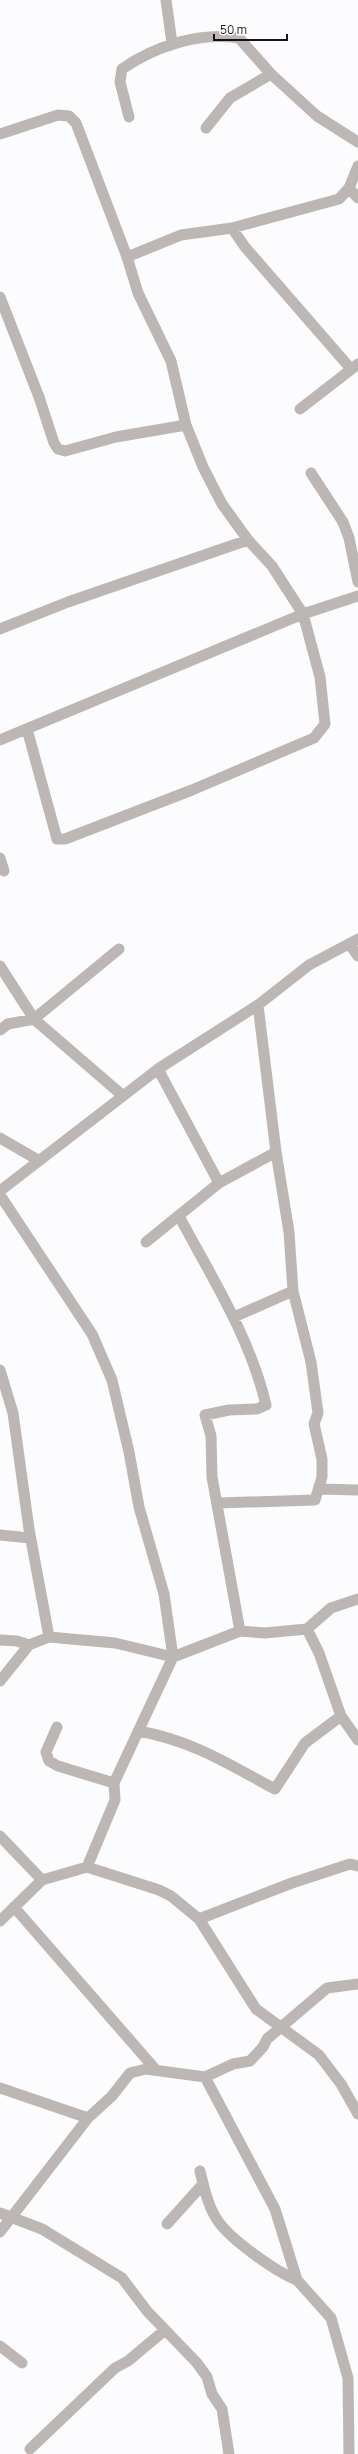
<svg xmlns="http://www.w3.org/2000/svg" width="358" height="2454" viewBox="0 0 358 2454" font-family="Manrope,sans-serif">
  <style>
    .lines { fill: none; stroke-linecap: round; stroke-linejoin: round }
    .street { stroke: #bcb7b4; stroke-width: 11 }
  </style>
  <rect width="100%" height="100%" fill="#fcfbfd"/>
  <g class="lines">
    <!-- street -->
    <path class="street" d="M 166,0 L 172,43
      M 129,117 L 120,82 L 122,69 C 155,46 199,32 239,38 L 271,74 L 317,116 L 358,142
      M 206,128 L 230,98 L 271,74
      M 0,134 L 58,115 L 69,116 L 76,123 L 127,257 L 138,293 L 171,361 L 186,425 L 203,467 L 222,504 L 248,540 L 272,566 L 303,614 L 320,677 L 325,724 L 314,738 L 192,790 L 65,839 L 57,839 L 27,729
      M 349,188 L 358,198
      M 232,228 L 245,247 L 351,369
      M 127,257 L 181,235 L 232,228 L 339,199 L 349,188 L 358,166
      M 0,297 L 39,397 L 54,443 L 58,449 L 65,451 L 116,437 L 186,425
      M 300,409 L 358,364
      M 311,473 L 343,522 L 349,538 L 358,582
      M 0,629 L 68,602 L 248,540
      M 0,740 L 303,614 L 358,596
      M 0,858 L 4,871
      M 350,945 L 358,956
      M 0,966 L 34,1019 L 122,1095
      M 0,1030 L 8,1024 L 34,1019 L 119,949
      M 158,1069 L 219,1183
      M 0,1138 L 38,1160
      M 0,1191 L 158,1069 L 258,1005 L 309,965 L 358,939
      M 0,1195 L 92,1334 L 112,1380 L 129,1452 L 139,1507 L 164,1594 L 173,1657 L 114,1783 L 115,1800 L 87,1867
      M 179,1216 C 211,1276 250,1337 266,1405 L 257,1409 L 229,1410 L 205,1415 L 211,1436 L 212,1477 L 240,1631
      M 146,1242 L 219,1183 L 276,1152
      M 234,1317 L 293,1291
      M 0,1370 L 13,1413 L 29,1529 L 49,1637
      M 319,1489 L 357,1490
      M 218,1503 L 315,1500 L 322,1477 L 322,1459 L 314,1424 L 318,1413 L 311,1362 L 293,1291 L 289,1232 L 276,1152 L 258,1005
      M 0,1535 L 30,1538
      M 358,1599 L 331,1608 L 307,1629 L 319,1653 L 341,1716 L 358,1740
      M 0,1640 L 17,1641 L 29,1645
      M 0,1681 L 29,1645 L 49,1637 L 115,1643 L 173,1657 L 240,1631 L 265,1633 L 307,1629
      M 57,1727 L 46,1752 L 49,1761 L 58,1766 L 114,1783
      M 138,1731 C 191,1740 228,1764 275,1789 L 305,1743 L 341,1716
      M 0,1836 L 42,1880
      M 14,1907 L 156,2070
      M 199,1919 L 292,1883 L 350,1864 L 358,1866
      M 0,1921 L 42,1880 L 87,1867 L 159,1890 L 171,1896 L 199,1919 L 256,2009 L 319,2055 L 341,2084 L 358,2114
      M 205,2077 L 275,2209 L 297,2280 L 331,2318 L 348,2378 L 349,2454
      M 0,2088 L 88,2118
      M 200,2171 C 204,2187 208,2207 218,2221 C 230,2239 276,2272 297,2280
      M 0,2213 L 42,2229 L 122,2278 L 147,2311 L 197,2363 L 207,2377 L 212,2394 L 222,2409 L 229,2454
      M 167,2224 L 203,2184
      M 0,2232 L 88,2118 L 112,2096 L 130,2073 L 146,2069 L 205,2077 L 233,2064 L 250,2061 L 263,2047 L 267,2039 L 327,1988 L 358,1984
      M 0,2346 L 22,2363
      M 30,2449 L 115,2368 L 128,2361 L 165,2330"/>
  </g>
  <!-- scale -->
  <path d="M214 34v6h73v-6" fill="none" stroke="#141317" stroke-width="2"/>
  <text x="220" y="34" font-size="12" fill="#141317" stroke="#ffffff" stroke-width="3" paint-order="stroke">50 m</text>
</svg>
